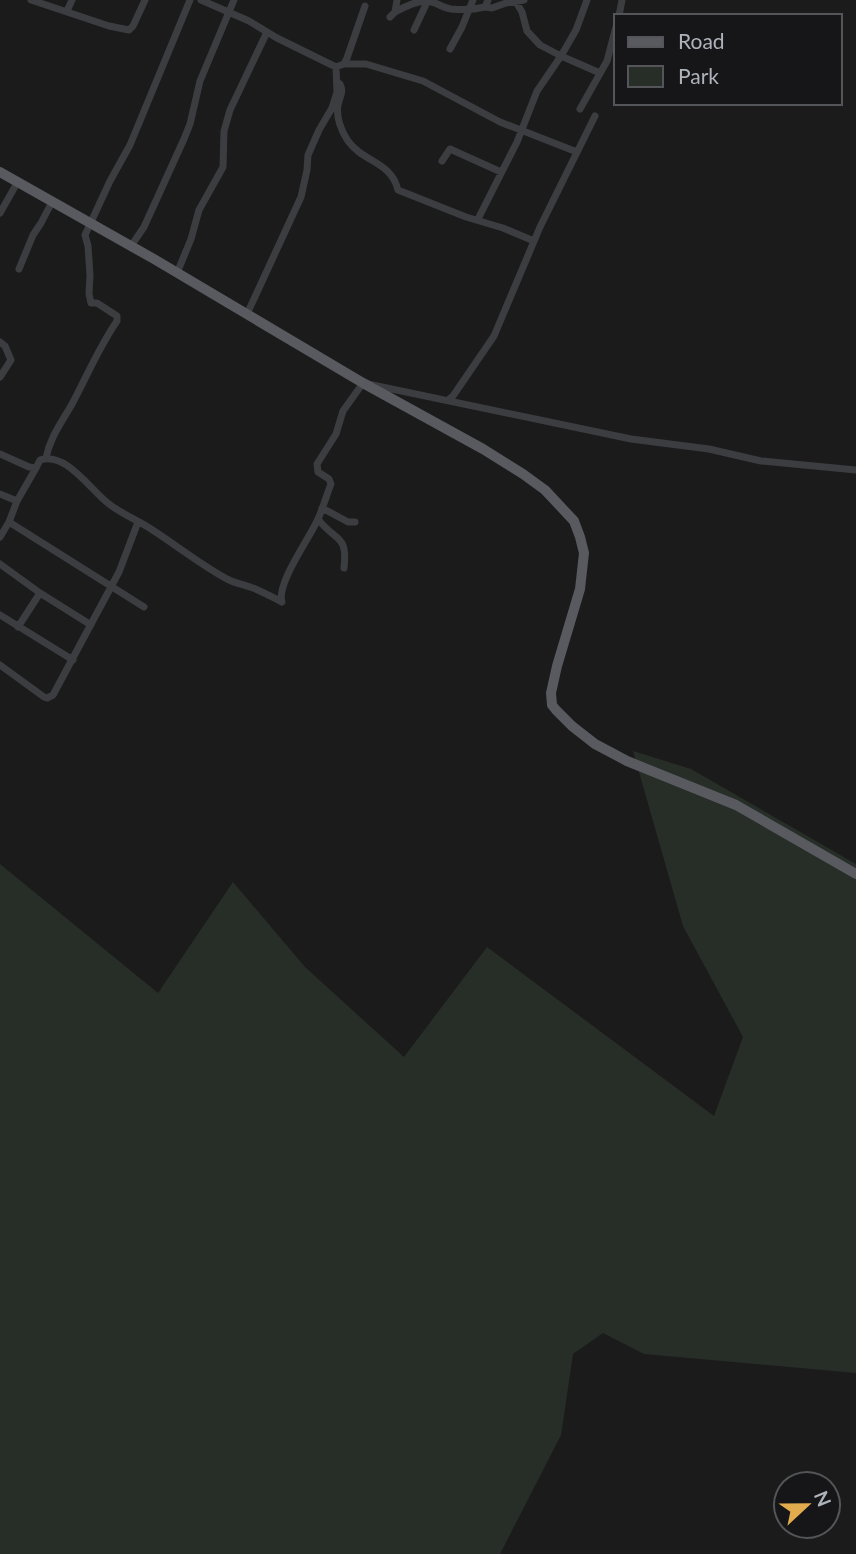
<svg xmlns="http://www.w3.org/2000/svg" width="856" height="1554" viewBox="0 0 856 1554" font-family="Lato,sans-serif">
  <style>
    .green { fill: #272e28 }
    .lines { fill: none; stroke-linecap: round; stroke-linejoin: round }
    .minor { stroke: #3c3d41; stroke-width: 7 }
    .major { stroke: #585a60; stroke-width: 10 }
  </style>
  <rect width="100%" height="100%" fill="#1b1b1c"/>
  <!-- green -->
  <path class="green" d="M 633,751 L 691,769 L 856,864 L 856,1373 L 644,1354 L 603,1333 L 573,1354 L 561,1435 L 500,1554 L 0,1554 L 0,864 L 158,993 L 233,882 L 305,967 L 404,1057 L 487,947 L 714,1116 L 743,1037 L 683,926 Z"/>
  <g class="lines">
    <!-- minor -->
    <path class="minor" d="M 31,0 L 109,26 L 129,30 L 133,26 L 145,0
      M 201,0 L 249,21 L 277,38 L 336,67 L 344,64 L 347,58 L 365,6
      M 516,2 L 522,12 L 527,31 L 540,45 L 561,56 L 600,73
      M 485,7 L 492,8 L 506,3 L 524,0
      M 67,11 L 72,0
      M 395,12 C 404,7 418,0 428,1 C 436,2 443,8 451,9 C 462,10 473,10 485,7 L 488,0
      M 619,16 L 622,0
      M 390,17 L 395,12 L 397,0
      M 414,30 L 428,0
      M 450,49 L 462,27 L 473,0
      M 344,64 L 366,64 L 423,81 L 500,122 L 577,152
      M 338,83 L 340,84 C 344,92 340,96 338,105 C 336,117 341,131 348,141 C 364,163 391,161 398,190 L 466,217 L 503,228 L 534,241
      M 580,109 L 607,61 L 616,27
      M 442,161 L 450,149 L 501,172
      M 0,213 L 17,183
      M 478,219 L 517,142 L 537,91 L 561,56 L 576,30 L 587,0
      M 131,246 L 144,227 L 184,139 L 190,124 L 200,81 L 234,0
      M 19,269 L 33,235 L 41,223 L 52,202
      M 177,273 L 191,239 L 199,210 L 223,167 L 224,131 L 230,110 L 267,32
      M 247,314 L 301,197 L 307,170 L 308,155 L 319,130 L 332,108 L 337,92 L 336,67
      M 0,342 L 5,346 L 11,360 L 0,377
      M 448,400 L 453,396 L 494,336 L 540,227 L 595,116
      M 0,454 L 29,467 L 36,468 L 40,460 C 66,451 91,491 109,504 C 122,514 137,520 151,529 C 176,545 201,565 227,579 C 235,583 244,585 253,588 C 263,592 272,597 282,602 C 276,584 309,539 317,521 C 323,509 326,496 331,484 L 329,479 L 318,472 L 317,464 L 336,434 L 343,411 L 363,383 L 631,439 L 709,449 L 761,461 L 856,470
      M 46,458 C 50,437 62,422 72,404 C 87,376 99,347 117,321 L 117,316 L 97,303 L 91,303 L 89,294 L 90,275 L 88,246 L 85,235 L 110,181 L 130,145 L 190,0
      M 0,494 L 17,501
      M 322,508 L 348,522 L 355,522
      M 318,519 C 335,542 348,533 344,568
      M 9,522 L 144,607
      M 0,537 L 9,522 L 17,501 L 36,468
      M 0,564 L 40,593 L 91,625
      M 0,615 L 73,660
      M 18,627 L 40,593
      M 0,665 L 44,697 L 47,698 L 53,695 L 119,572 L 138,522"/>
    <!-- major -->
    <path class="major" d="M 0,172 L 154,259 L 363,383 L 483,449 L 523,474 L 545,490 L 574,521 L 580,537 L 584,553 L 580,589 L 557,666 L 551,693 L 552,705 L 556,710 L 572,726 L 595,744 L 627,761 L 736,805 L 856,874"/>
  </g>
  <!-- legend -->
  <rect x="614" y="14" width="228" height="91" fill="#161618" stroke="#535559" stroke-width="2"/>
  <rect x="628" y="37" width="35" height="10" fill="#585a60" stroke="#535559" stroke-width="2"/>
  <text x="678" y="49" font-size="21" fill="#aeb3bb">Road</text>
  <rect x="628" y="66" width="35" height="21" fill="#272e28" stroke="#535559" stroke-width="2"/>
  <text x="678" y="84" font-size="21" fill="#aeb3bb">Park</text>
  <!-- north arrow -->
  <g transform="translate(807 1505) rotate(68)"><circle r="33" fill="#161618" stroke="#535559" stroke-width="2"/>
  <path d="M0-5L12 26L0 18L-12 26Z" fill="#e1ab4e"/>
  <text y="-10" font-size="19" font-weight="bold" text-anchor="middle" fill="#aeb3bb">N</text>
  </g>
</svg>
